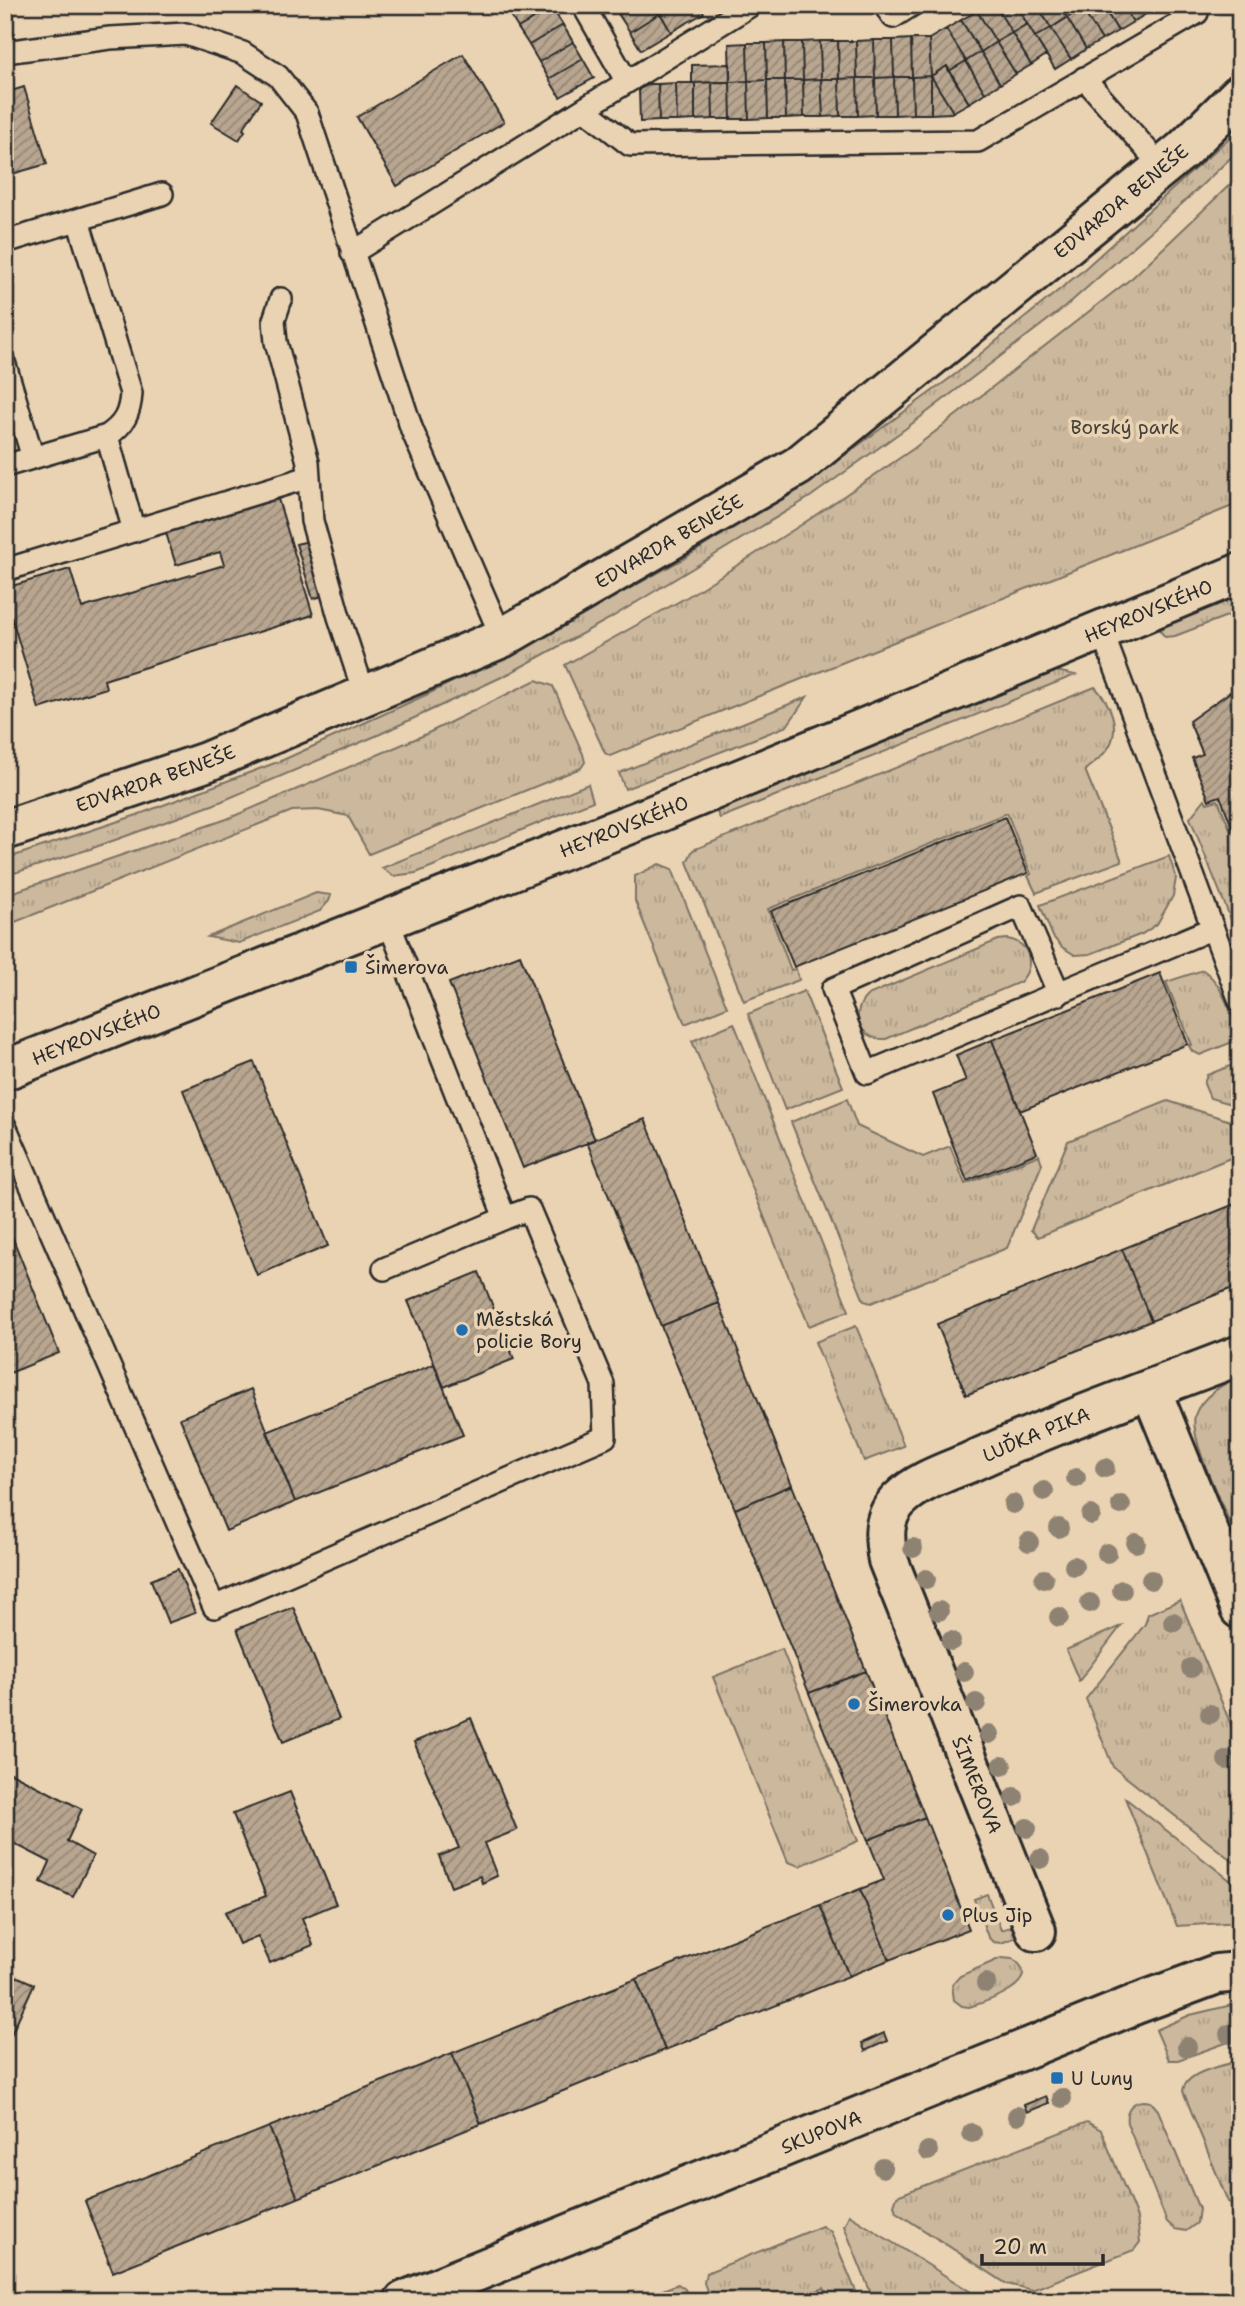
<svg xmlns="http://www.w3.org/2000/svg" width="1245" height="2306" viewBox="0 0 1245 2306" font-family="'Shantell Sans',sans-serif">
  <style>
    .grass { fill: url(#grass-tufts); stroke: #7b7264; stroke-width: 2 }
    .building { fill: url(#building-hatch); stroke: #2b2b2b; stroke-width: 2 }
    .lines { fill: none; stroke-linecap: round; stroke-linejoin: round }
    .service-casing { stroke: #2b2b2b; stroke-width: 26 }
    .minor-casing { stroke: #2b2b2b; stroke-width: 44 }
    .tertiary-casing { stroke: #2b2b2b; stroke-width: 44 }
    .service { stroke: #ead3b3; stroke-width: 21 }
    .minor { stroke: #ead3b3; stroke-width: 38 }
    .tertiary { stroke: #ead3b3; stroke-width: 38 }
    .tree { fill: #8e8272 }
    .poi-dot { fill: #1f6fb2; stroke: #ead3b3; stroke-width: 2.5 }
    .labels { text-anchor: middle; dominant-baseline: central; stroke-width: 7; stroke-linejoin: round; paint-order: stroke }
    .street-label { font-size: 19px; fill: #2b2b2b; stroke: #ead3b3 }
    .park-label { font-size: 19px; fill: #43403c; stroke: #ead3b3 }
    .poi-label { font-size: 19px; fill: #2b2b2b; stroke: #ead3b3; text-anchor: start }
  </style>
  <defs>
    <pattern id="grass-tufts" width="24" height="20" patternUnits="userSpaceOnUse" patternTransform="scale(1.75)"><rect width="24" height="20" fill="#cbb89d"/><path d="M3 7l-1-3M5 7V3M7 7l1-3M15 17l-1-3M17 17v-4M19 17l1-3" fill="none" stroke="#ae9e87"/></pattern>
    <pattern id="building-hatch" width="6" height="6" patternUnits="userSpaceOnUse" patternTransform="scale(1.75)"><rect width="6" height="6" fill="#b8a690"/><path d="M-1 1l2-2M0 6l6-6M5 7l2-2" fill="none" stroke="#968776"/></pattern>
  </defs>
  <rect width="100%" height="100%" fill="#ead3b3"/>
  <filter id="ink" filterUnits="userSpaceOnUse"><feTurbulence type="fractalNoise" baseFrequency=".0143" numOctaves="2"/><feDisplacementMap in="SourceGraphic" scale="14" xChannelSelector="R" yChannelSelector="G"/><feConvolveMatrix kernelMatrix="1 2 1 2 8 2 1 2 1" color-interpolation-filters="sRGB"/></filter>
  <g filter="url(#ink)">
    <!-- grass -->
    <path class="grass" d="M 1240,128 L 1240,149 L 1185,201 L 1065,307 L 905,429 L 810,497 L 609,619 L 508,674 L 378,735 L 215,804 L 90,849 L 5,876 L 5,859 L 137,815 L 283,760 L 430,693 L 543,636 L 685,558 L 830,466 L 957,373 L 1081,272 Z
      M 1240,175 L 1240,503 L 610,756 L 605,753 L 565,665 L 687,597 L 801,525 L 913,449 L 1133,277 Z
      M 1240,593 L 1240,611 L 1175,636 L 1165,637 L 1156,626 Z
      M 1056,671 L 1075,675 L 720,818 L 713,805 L 1039,674 Z
      M 536,680 L 553,686 L 583,754 L 585,762 L 581,768 L 369,854 L 348,816 L 318,810 L 292,811 L 5,926 L 5,895 L 227,819 L 422,736 Z
      M 1095,687 C 1110,703 1121,726 1109,747 C 1103,757 1093,763 1085,770 L 1122,861 L 1036,893 L 1028,876 L 1031,874 L 1007,813 L 768,909 L 791,970 L 796,969 L 799,980 L 744,1001 L 687,862 L 693,850 Z
      M 807,697 L 787,726 L 625,789 L 619,773 Z
      M 588,784 L 593,801 L 416,873 L 393,876 L 382,868 Z
      M 1205,799 L 1207,803 L 1218,800 L 1231,831 L 1240,830 L 1240,942 L 1190,818 Z
      M 1169,856 L 1176,878 L 1173,896 L 1157,924 L 1142,934 L 1090,954 L 1075,955 L 1062,947 L 1053,937 L 1040,905 Z
      M 659,864 L 672,869 L 727,1007 L 685,1024 L 635,901 L 635,876 Z
      M 316,893 L 331,895 L 329,901 L 320,911 L 239,943 L 208,937 Z
      M 1007,939 C 1030,942 1036,966 1020,982 L 886,1039 C 860,1041 848,1013 868,995 L 998,940 Z
      M 1203,970 C 1219,981 1225,999 1233,1017 L 1240,1015 L 1240,1039 L 1200,1055 L 1192,1051 L 1189,1046 L 1192,1045 L 1166,982 Z
      M 804,991 L 843,1087 L 785,1110 L 748,1014 Z
      M 734,1023 L 849,1311 L 809,1326 L 692,1041 Z
      M 1240,1062 L 1240,1107 L 1210,1098 L 1204,1084 L 1207,1075 Z
      M 847,1099 L 857,1126 L 923,1157 L 950,1146 L 965,1184 L 1039,1155 L 1042,1164 L 1007,1248 L 871,1303 L 864,1301 L 791,1122 Z
      M 1168,1101 L 1240,1124 L 1240,1154 L 1038,1237 L 1031,1230 L 1068,1141 Z
      M 856,1326 L 904,1446 L 864,1461 L 815,1342 Z
      M 1240,1376 L 1240,1520 L 1230,1524 C 1221,1501 1189,1439 1195,1415 C 1201,1397 1224,1383 1240,1376 Z
      M 1180,1600 L 1240,1747 L 1240,1867 L 1113,1767 L 1086,1699 L 1145,1624 L 1148,1614 Z
      M 1121,1626 L 1079,1681 L 1066,1650 Z
      M 782,1649 L 858,1841 L 800,1866 L 788,1862 L 713,1677 Z
      M 1125,1798 L 1240,1888 L 1240,1922 L 1177,1926 Z
      M 987,1894 L 1001,1930 L 1016,1925 L 1020,1936 L 1001,1943 L 993,1942 L 988,1937 L 974,1899 Z
      M 1001,1958 L 1013,1959 C 1047,1982 986,2002 969,2007 L 962,2006 L 954,2000 L 952,1985 L 960,1976 Z
      M 1240,2003 L 1240,2038 L 1178,2060 L 1169,2060 L 1156,2030 L 1190,2015 Z
      M 1240,2061 L 1240,2207 L 1228,2202 L 1183,2091 C 1185,2072 1223,2065 1240,2061 Z
      M 1144,2101 L 1151,2102 L 1158,2110 L 1199,2209 L 1197,2223 L 1186,2231 L 1175,2229 L 1167,2222 L 1127,2123 C 1125,2110 1132,2101 1144,2101 Z
      M 1087,2122 L 1101,2130 L 1137,2218 L 1140,2242 L 1134,2250 L 1032,2290 L 1007,2284 L 896,2212 L 894,2205 L 897,2196 Z
      M 849,2215 L 971,2292 L 972,2301 L 874,2301 L 844,2226 Z
      M 822,2226 L 831,2232 L 860,2301 L 830,2301 L 824,2288 L 792,2301 L 711,2301 L 704,2283 L 706,2273 Z
      M 678,2284 L 685,2289 L 689,2301 L 635,2301 Z"/>
    <!-- building -->
    <path class="building" d="M 515,5 L 551,5 L 552,8 L 518,28 L 507,10 Z
      M 614,5 L 635,5 L 619,15 Z
      M 635,5 L 655,5 L 660,13 L 630,32 L 619,15 Z
      M 655,5 L 674,5 L 660,13 Z
      M 674,5 L 699,5 L 704,13 L 671,32 L 660,13 Z
      M 985,5 L 995,5 L 1012,33 L 996,42 L 977,11 Z
      M 995,5 L 1016,5 L 1027,24 L 1012,33 Z
      M 1016,5 L 1037,5 L 1051,28 L 1035,37 Z
      M 1037,5 L 1059,5 L 1067,18 L 1051,28 Z
      M 1059,5 L 1080,5 L 1082,9 L 1067,18 Z
      M 1088,5 L 1102,5 L 1118,31 L 1102,40 L 1082,9 Z
      M 1102,5 L 1123,5 L 1133,22 L 1118,31 Z
      M 1123,5 L 1145,5 L 1149,12 L 1133,22 Z
      M 552,8 L 563,25 L 529,45 L 518,28 Z
      M 1082,9 L 1102,40 L 1086,49 L 1067,18 Z
      M 977,11 L 996,42 L 981,52 L 961,20 Z
      M 660,13 L 671,32 L 641,50 L 630,32 Z
      M 1067,18 L 1086,49 L 1071,59 L 1051,28 Z
      M 961,20 L 981,52 L 966,61 L 946,29 Z
      M 1027,24 L 1046,55 L 1031,65 L 1012,33 Z
      M 563,25 L 573,42 L 539,62 L 529,45 Z
      M 1051,28 L 1071,59 L 1055,69 L 1035,37 Z
      M 946,29 L 966,61 L 949,71 L 947,66 L 931,76 L 929,39 Z
      M 1012,33 L 1031,65 L 1016,74 L 996,42 Z
      M 911,39 L 912,77 L 894,77 L 893,40 Z
      M 911,39 L 929,39 L 931,76 L 912,77 Z
      M 874,40 L 893,40 L 894,77 L 875,78 Z
      M 874,40 L 875,78 L 857,78 L 856,41 Z
      M 820,41 L 821,79 L 803,80 L 802,42 Z
      M 820,41 L 838,41 L 839,79 L 821,79 Z
      M 838,41 L 856,41 L 857,78 L 839,79 Z
      M 573,42 L 583,59 L 549,79 L 539,62 Z
      M 784,42 L 785,80 L 767,80 L 766,43 Z
      M 784,42 L 802,42 L 803,80 L 785,80 Z
      M 996,42 L 1016,74 L 1000,84 L 981,52 Z
      M 747,43 L 766,43 L 767,80 L 748,81 Z
      M 747,43 L 748,81 L 730,82 L 729,44 Z
      M 981,52 L 1000,84 L 985,93 L 966,61 Z
      M 463,54 L 504,122 L 397,186 L 357,117 Z
      M 583,59 L 594,78 L 560,97 L 549,79 Z
      M 966,61 L 985,93 L 969,103 L 949,71 Z
      M 730,64 L 730,82 L 692,83 L 692,65 Z
      M 947,66 L 969,103 L 953,112 L 931,76 Z
      M 931,76 L 953,112 L 951,113 L 931,114 Z
      M 931,76 L 931,114 L 913,114 L 912,77 Z
      M 894,77 L 912,77 L 913,114 L 895,115 Z
      M 894,77 L 895,115 L 876,115 L 875,78 Z
      M 857,78 L 875,78 L 876,115 L 858,116 Z
      M 857,78 L 858,116 L 840,116 L 839,79 Z
      M 821,79 L 839,79 L 840,116 L 823,117 Z
      M 821,79 L 823,117 L 804,117 L 803,80 Z
      M 767,80 L 785,80 L 786,118 L 768,118 Z
      M 767,80 L 768,118 L 749,119 L 748,81 Z
      M 785,80 L 803,80 L 804,117 L 786,118 Z
      M 748,81 L 749,119 L 731,119 L 730,82 Z
      M 712,82 L 730,82 L 731,119 L 713,119 Z
      M 712,82 L 713,119 L 695,120 L 695,83 Z
      M 676,83 L 695,83 L 695,120 L 677,121 Z
      M 676,83 L 677,121 L 659,121 L 658,84 Z
      M 650,84 L 658,84 L 659,121 L 640,122 L 639,89 Z
      M 237,85 L 261,101 L 243,129 L 245,131 L 239,140 L 211,123 Z
      M 24,87 L 47,164 L 5,176 L 5,93 Z
      M 278,499 L 313,615 L 104,680 L 106,688 L 39,709 L 5,596 L 5,588 L 70,569 L 82,608 L 224,565 L 220,552 L 176,565 L 166,533 Z
      M 309,541 L 325,595 L 313,599 L 296,544 Z
      M 1240,685 L 1240,828 L 1233,829 L 1220,796 L 1209,800 L 1192,758 L 1203,754 L 1189,721 Z
      M 1005,817 L 1028,873 L 794,967 L 771,911 Z
      M 520,955 L 595,1140 L 523,1168 L 449,983 Z
      M 1160,973 L 1188,1044 L 1020,1111 L 992,1040 Z
      M 992,1040 L 1037,1153 L 967,1181 L 933,1094 L 966,1081 L 956,1055 Z
      M 254,1062 L 328,1246 L 257,1275 L 183,1090 Z
      M 645,1119 L 719,1303 L 661,1326 L 587,1142 Z
      M 1240,1202 L 1240,1285 L 1151,1321 L 1122,1249 Z
      M 5,1219 L 59,1353 L 5,1375 Z
      M 1122,1249 L 1151,1321 L 966,1395 L 937,1324 Z
      M 479,1272 L 514,1359 L 444,1387 L 408,1301 Z
      M 719,1303 L 792,1485 L 735,1509 L 661,1326 Z
      M 434,1364 L 463,1435 L 295,1502 L 267,1432 Z
      M 251,1389 L 295,1502 L 226,1531 L 180,1418 Z
      M 792,1485 L 866,1671 L 809,1693 L 735,1509 Z
      M 178,1569 L 195,1613 L 168,1623 L 151,1580 Z
      M 293,1607 L 339,1719 L 283,1742 L 237,1629 Z
      M 866,1671 L 925,1817 L 868,1840 L 809,1693 Z
      M 471,1718 L 517,1830 L 484,1843 L 497,1876 L 482,1883 L 480,1876 L 451,1887 L 439,1856 L 459,1848 L 414,1742 Z
      M 5,1770 L 82,1809 L 67,1841 L 93,1856 L 73,1897 L 41,1882 L 50,1862 L 5,1839 Z
      M 290,1792 L 336,1904 L 302,1918 L 313,1945 L 270,1963 L 258,1936 L 239,1944 L 225,1912 L 266,1896 L 233,1814 Z
      M 925,1817 L 969,1929 L 889,1960 L 860,1889 L 884,1880 L 868,1840 Z
      M 860,1889 L 889,1960 L 849,1976 L 820,1905 Z
      M 820,1905 L 849,1976 L 665,2050 L 636,1979 Z
      M 5,1971 L 34,1984 L 5,2048 Z
      M 636,1979 L 665,2050 L 481,2124 L 452,2053 Z
      M 884,2033 L 887,2041 L 865,2051 L 862,2043 Z
      M 452,2053 L 481,2124 L 298,2198 L 269,2127 Z
      M 1046,2096 L 1049,2103 L 1027,2112 L 1024,2105 Z
      M 269,2127 L 298,2198 L 113,2272 L 85,2201 Z
      M 823,2293 L 826,2301 L 804,2301 Z"/>
    <g class="lines">
      <!-- service casing -->
      <g class="service-casing">
        <path id="service" d="M 583,5 L 627,82
          M 884,5 L 893,17 L 912,5
          M 5,52 L 110,38 L 186,34 L 243,53 L 278,76 L 307,113 L 412,430 L 502,638
          M 1084,78 L 1162,167
          M 584,109 L 630,145 L 978,141 L 1197,13 L 1192,5
          M 5,242 L 162,194
          M 352,253 L 751,5
          M 281,299 L 274,320 L 276,342 L 308,462 L 312,521 L 339,617 L 365,696
          M 5,365 L 33,458
          M 107,436 L 134,531
          M 5,466 L 107,436 C 124,425 130,413 131,393 L 78,220
          M 5,570 L 309,477
          M 1101,629 L 1240,1001
          M 1059,994 L 1021,906 L 833,989 L 867,1073 L 1211,929
          M 5,1126 L 214,1607 L 605,1437 L 603,1384 L 529,1209 L 505,1218 L 387,918
          M 384,1269 L 505,1218"/>
      </g>
      <!-- minor casing -->
      <g class="minor-casing">
        <g id="minor">
          <path id="s1" d="M 5,1070 L 653,815 L 1240,573"/>
          <path d="M 1151,1390 L 1240,1609"/>
          <path id="s2" d="M 1036,1931 L 888,1560 C 884,1538 882,1517 899,1500 C 919,1480 950,1471 975,1460 C 1061,1421 1152,1389 1240,1355"/>
          <path id="s3" d="M 404,2301 L 1136,2004 L 1217,1974 L 1240,1972"/>
        </g>
      </g>
      <!-- tertiary casing -->
      <g class="tertiary-casing">
        <g id="tertiary">
          <path id="s4" d="M 5,830 L 206,762 L 502,638 L 798,466 L 1183,150 L 1240,94"/>
        </g>
      </g>
      <!-- service -->
      <use href="#service" class="service"/>
      <!-- minor -->
      <use href="#minor" class="minor"/>
      <!-- tertiary -->
      <use href="#tertiary" class="tertiary"/>
    </g>
    <!-- trees -->
    <g class="tree">
      <circle cx="1105" cy="1468" r="10"/>
      <circle cx="1076" cy="1478" r="10"/>
      <circle cx="1044" cy="1491" r="10"/>
      <circle cx="1013" cy="1504" r="10"/>
      <circle cx="1121" cy="1505" r="10"/>
      <circle cx="1091" cy="1515" r="10"/>
      <circle cx="1059" cy="1528" r="10"/>
      <circle cx="1029" cy="1542" r="10"/>
      <circle cx="1136" cy="1543" r="10"/>
      <circle cx="913" cy="1548" r="10"/>
      <circle cx="1107" cy="1553" r="10"/>
      <circle cx="1074" cy="1566" r="10"/>
      <circle cx="926" cy="1579" r="10"/>
      <circle cx="1044" cy="1579" r="10"/>
      <circle cx="1151" cy="1580" r="10"/>
      <circle cx="1122" cy="1590" r="10"/>
      <circle cx="1090" cy="1603" r="10"/>
      <circle cx="939" cy="1611" r="10"/>
      <circle cx="1059" cy="1617" r="10"/>
      <circle cx="1173" cy="1622" r="10"/>
      <circle cx="951" cy="1641" r="10"/>
      <circle cx="1191" cy="1668" r="10"/>
      <circle cx="964" cy="1672" r="10"/>
      <circle cx="976" cy="1703" r="10"/>
      <circle cx="1210" cy="1714" r="10"/>
      <circle cx="989" cy="1734" r="10"/>
      <circle cx="1227" cy="1760" r="10"/>
      <circle cx="1002" cy="1766" r="10"/>
      <circle cx="1014" cy="1797" r="10"/>
      <circle cx="1027" cy="1828" r="10"/>
      <circle cx="1040" cy="1859" r="10"/>
      <circle cx="986" cy="1983" r="10"/>
      <circle cx="1229" cy="2034" r="10"/>
      <circle cx="1187" cy="2047" r="10"/>
      <circle cx="1062" cy="2098" r="10"/>
      <circle cx="1017" cy="2116" r="10"/>
      <circle cx="972" cy="2133" r="10"/>
      <circle cx="928" cy="2151" r="10"/>
      <circle cx="883" cy="2168" r="10"/>
    </g>
  </g>
  <!-- markers -->
  <g class="poi-dot">
    <rect x="344" y="960" width="14" height="14" rx="3.5"/>
    <circle cx="462" cy="1330" r="7"/>
    <circle cx="854" cy="1704" r="7"/>
    <circle cx="948" cy="1915" r="7"/>
    <rect x="1050" y="2071" width="14" height="14" rx="3.5"/>
  </g>
  <g class="labels">
    <!-- street labels -->
    <g class="street-label">
      <text stroke="none"><textPath href="#s4" startOffset="1293">EDVARDA BENEŠE</textPath></text>
      <text stroke="none"><textPath href="#s4" startOffset="726">EDVARDA BENEŠE</textPath></text>
      <text stroke="none"><textPath href="#s1" startOffset="1232">HEYROVSKÉHO</textPath></text>
      <text stroke="none"><textPath href="#s4" startOffset="159">EDVARDA BENEŠE</textPath></text>
      <text stroke="none"><textPath href="#s1" startOffset="665">HEYROVSKÉHO</textPath></text>
      <text stroke="none"><textPath href="#s1" startOffset="98">HEYROVSKÉHO</textPath></text>
      <text stroke="none"><textPath href="#s2" startOffset="616">LUĎKA PIKA</textPath></text>
      <text transform="translate(977 1785) rotate(68)">ŠIMEROVA</text>
      <text stroke="none"><textPath href="#s3" startOffset="450">SKUPOVA</textPath></text>
    </g>
    <!-- park labels -->
    <g class="park-label">
      <text x="1125" y="427">Borský park</text>
    </g>
    <!-- poi labels -->
    <g class="poi-label">
      <text x="365" y="967">Šimerova</text>
      <text x="476" y="1319">Městská<tspan x="476" dy="22">policie Bory</tspan></text>
      <text x="868" y="1704">Šimerovka</text>
      <text x="962" y="1915">Plus Jip</text>
      <text x="1071" y="2078">U Luny</text>
    </g>
  </g>
  <!-- margin -->
  <rect width="1245" height="2306" fill="none" stroke="#ead3b3" stroke-width="28"/>
  <rect x="14" y="14" width="1217" height="2278" fill="none" stroke="#2b2b2b" stroke-width="2.5" filter="url(#ink)"/>
  <!-- scale -->
  <path d="M982 2254v10h121v-10" fill="none" stroke="#2b2b2b" stroke-width="3.5"/>
  <text x="993" y="2254" font-size="21" fill="#2b2b2b" stroke="#ead3b3" stroke-width="5" paint-order="stroke">20 m</text>
</svg>
